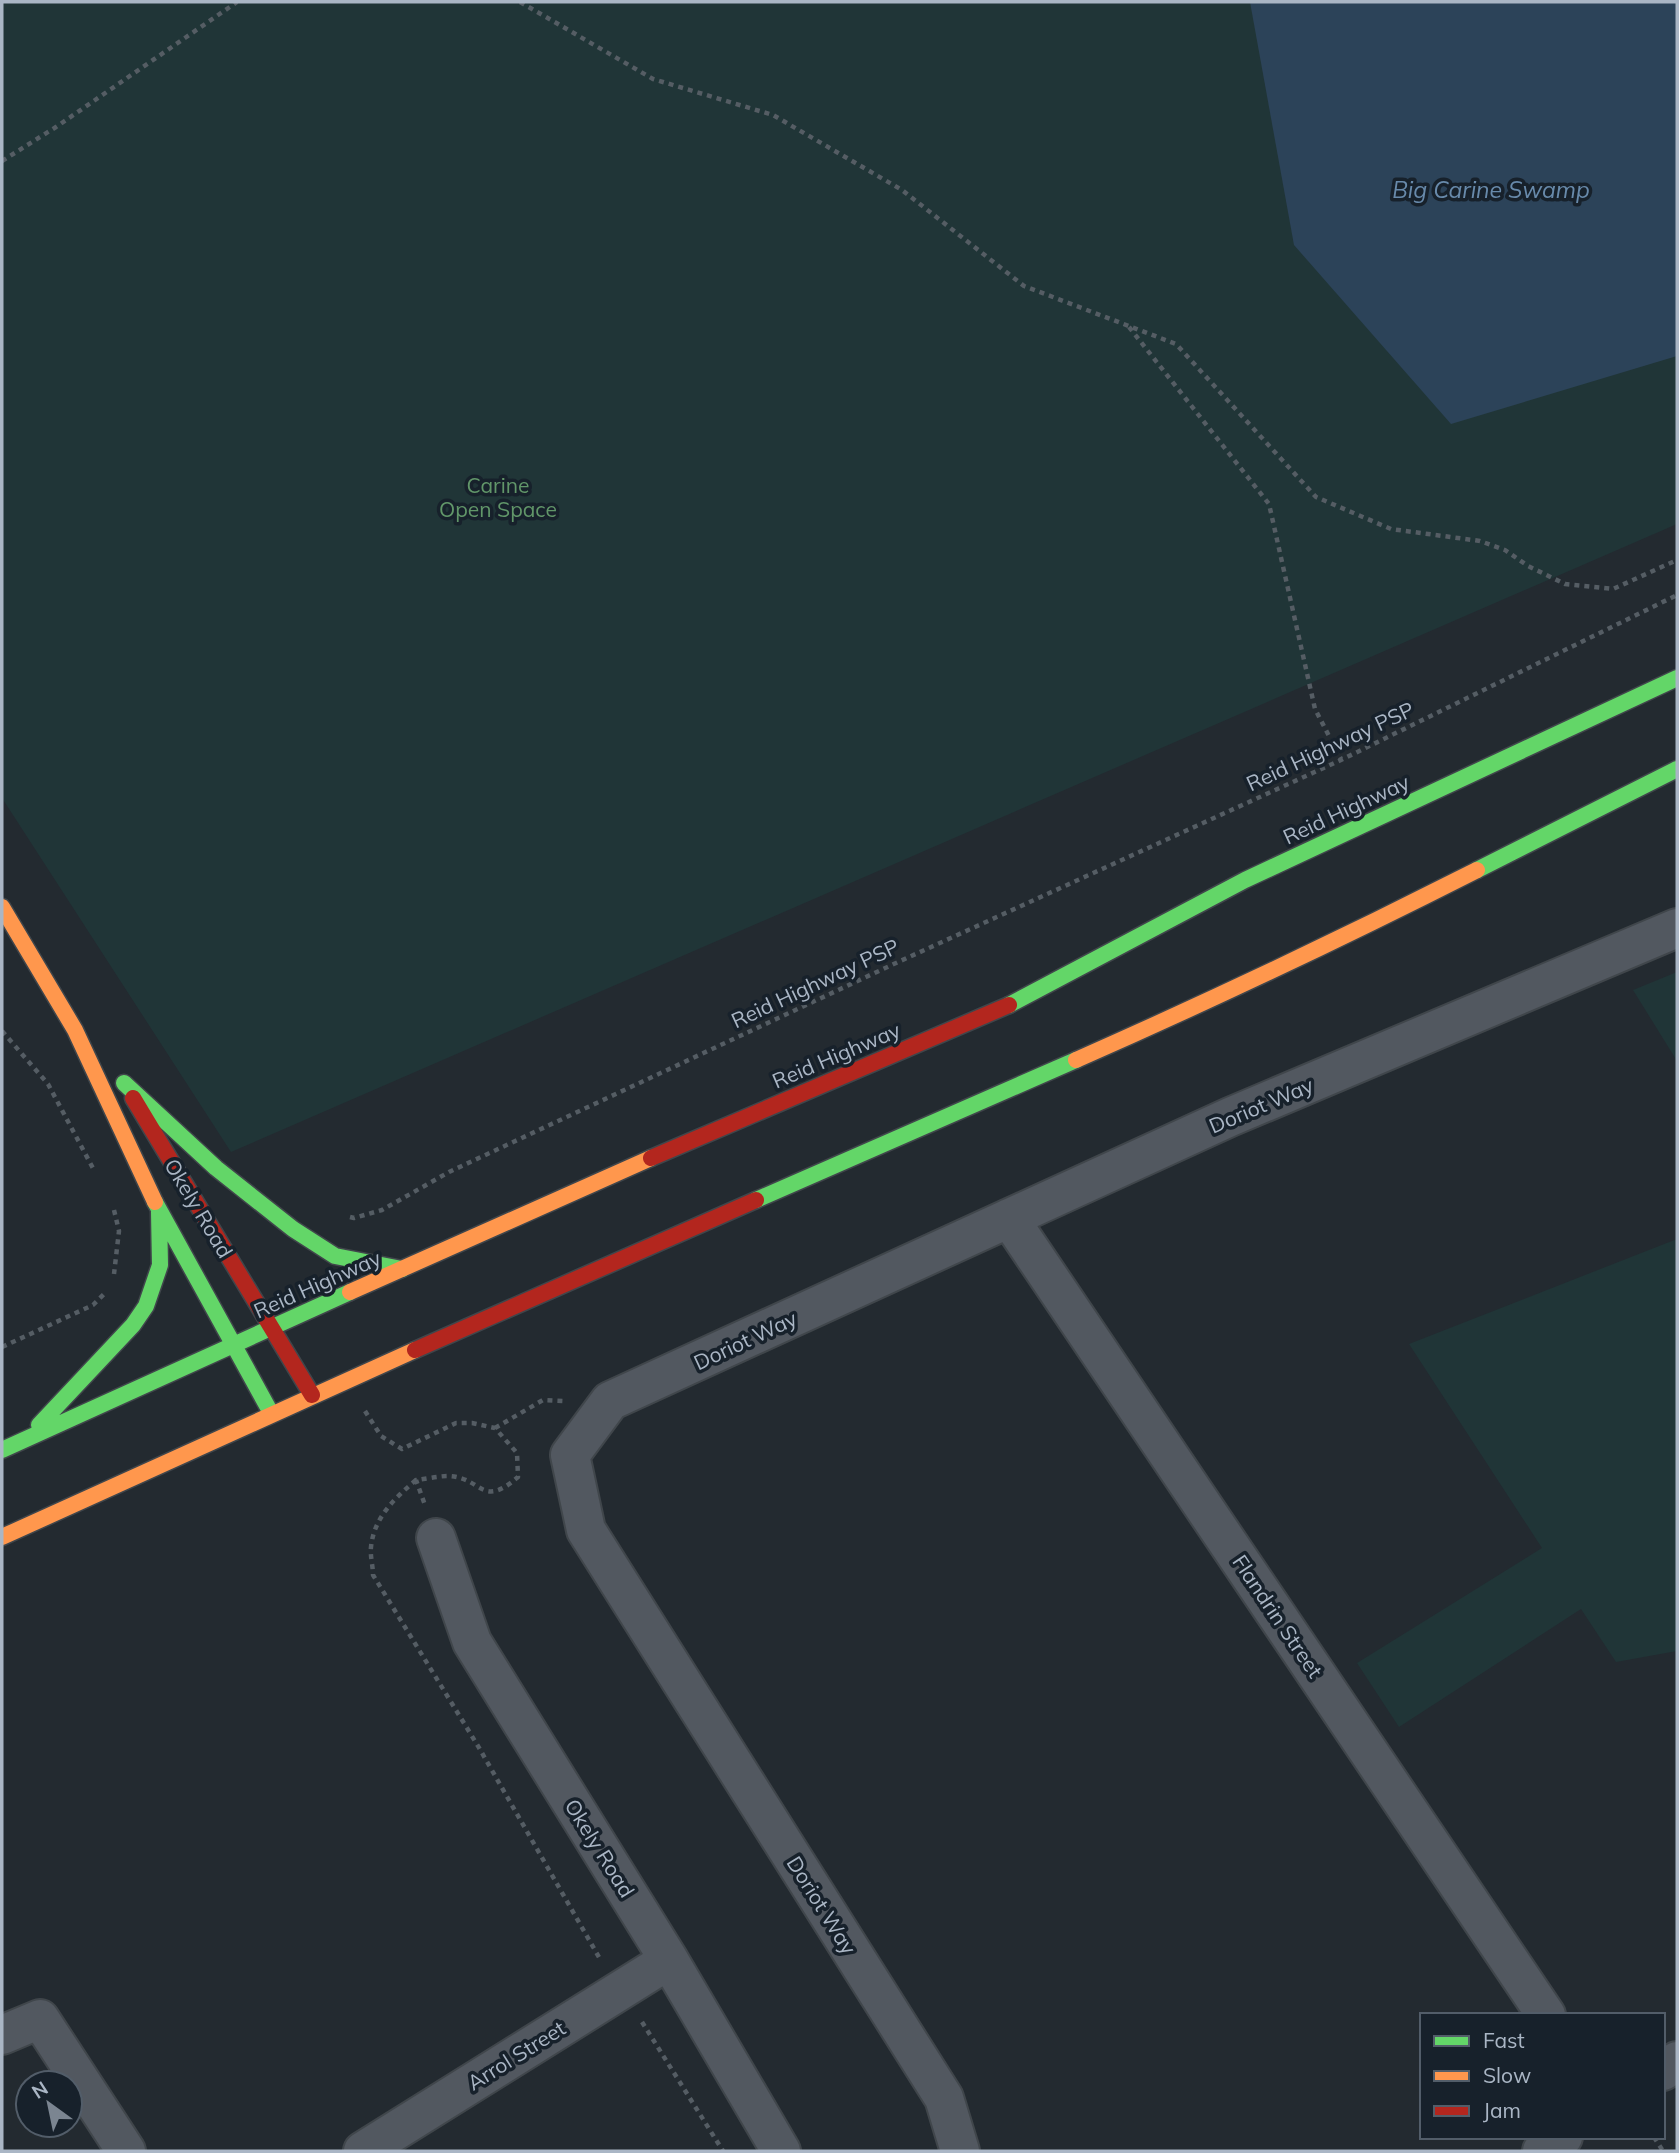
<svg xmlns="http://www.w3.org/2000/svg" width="1679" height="2153" viewBox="0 0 1679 2153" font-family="Mulish,sans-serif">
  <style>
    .green { fill: #203537 }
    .water { fill: #2c4359 }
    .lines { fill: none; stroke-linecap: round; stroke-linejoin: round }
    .street-casing { stroke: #40464b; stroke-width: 42 }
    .fast-casing { stroke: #40464b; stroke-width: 19 }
    .slow-casing { stroke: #40464b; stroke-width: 19 }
    .jam-casing { stroke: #40464b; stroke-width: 19 }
    .path { stroke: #555d64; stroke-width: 4.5; stroke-dasharray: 5 5; stroke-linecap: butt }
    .street { stroke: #525860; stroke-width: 38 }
    .fast { stroke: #63d668; stroke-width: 16 }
    .slow { stroke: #ff974d; stroke-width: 16 }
    .jam { stroke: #b3261e; stroke-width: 16 }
    .labels { text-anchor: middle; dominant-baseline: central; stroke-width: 7; stroke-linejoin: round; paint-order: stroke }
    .park-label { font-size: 21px; fill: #619669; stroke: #17212b }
    .street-label { font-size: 21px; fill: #aab6c5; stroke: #17212b }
    .water-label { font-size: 23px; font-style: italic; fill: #688aab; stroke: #17212b }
  </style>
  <rect width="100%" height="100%" fill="#232a30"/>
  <!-- green -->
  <path class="green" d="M 2,2 L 1677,2 L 1677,524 L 231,1152 L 2,798 Z
    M 1677,972 L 1677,1061 L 1633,990 Z
    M 1677,1239 L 1677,1651 L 1616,1662 L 1581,1609 L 1399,1727 L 1357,1663 L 1542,1548 L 1409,1344 Z"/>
  <!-- water -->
  <path class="water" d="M 1250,2 L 1677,2 L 1677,356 L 1451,424 L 1294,245 Z"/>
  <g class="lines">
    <!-- street casing -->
    <g class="street-casing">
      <path id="street" d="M 1009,1218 L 1546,2015
        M 436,1538 L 472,1642 L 669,1960 L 781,2151
        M 2,2035 L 40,2019 L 126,2151
        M 1663,2071 L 1677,2061
        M 363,2151 L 669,1960
        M 960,2151 L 944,2098 L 586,1530 L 570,1455 L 610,1401 L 1230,1117 L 1677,928
        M 1542,2151 L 1563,2137"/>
    </g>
    <!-- fast casing -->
    <g class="fast-casing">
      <path id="fast" d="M 1477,870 L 1677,769
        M 1009,1005 L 1245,880 L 1677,678
        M 124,1083 L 216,1168 L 293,1229 L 335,1256 L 402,1269
        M 756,1200 L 1076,1060
        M 155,1202 L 271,1413
        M 39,1425 L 133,1325 L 146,1306 L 160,1265 L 159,1212
        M 2,1450 L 350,1292"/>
    </g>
    <!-- slow casing -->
    <g class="slow-casing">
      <path id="slow" d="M 2,907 L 75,1030 L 155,1202
        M 1076,1060 C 1212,1000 1345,937 1477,870
        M 350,1292 L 651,1158
        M 2,1537 L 415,1350"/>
    </g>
    <!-- jam casing -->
    <g class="jam-casing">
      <path id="jam" d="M 133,1098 L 312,1395
        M 651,1158 L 1009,1005
        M 415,1350 L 756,1200"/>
    </g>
    <!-- path -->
    <path class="path" d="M 520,2 L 653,79 L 773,115 L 902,190 L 1024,286 L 1176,344 L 1316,497 L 1391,529 L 1480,541 L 1505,550 L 1528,566 L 1565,584 L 1613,589 L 1677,560
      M 2,161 L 56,127 L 237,2
      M 1129,327 L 1269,504 L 1315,709 L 1341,759
      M 2,1031 L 48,1084 L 95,1172
      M 114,1210 L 119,1231 L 114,1274
      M 350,1217 L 354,1218 L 382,1210 L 449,1172 L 896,963 L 1341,760 L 1677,595
      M 2,1347 L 93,1305 L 106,1292
      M 365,1411 L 381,1436 L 402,1449 L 456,1423 L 472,1423 L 495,1428 L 517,1453 L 518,1477 C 481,1509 483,1478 449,1476 C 438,1476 426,1479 416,1480 L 425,1505
      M 495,1428 L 543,1400 L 564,1401
      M 416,1480 C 395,1498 374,1517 371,1547 C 370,1556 373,1566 373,1575 L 478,1746 L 600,1959
      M 642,2022 L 723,2151
      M 1654,2137 L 1663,2151"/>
    <!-- street -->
    <use href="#street" class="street"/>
    <!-- fast -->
    <use href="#fast" class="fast"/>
    <!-- slow -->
    <use href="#slow" class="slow"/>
    <!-- jam -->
    <use href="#jam" class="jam"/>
  </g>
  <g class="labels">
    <!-- park labels -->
    <g class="park-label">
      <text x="498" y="485">Carine<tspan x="498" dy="24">Open Space</tspan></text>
    </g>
    <!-- street labels -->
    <g class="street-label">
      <text transform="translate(1330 746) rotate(-25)">Reid Highway PSP</text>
      <text transform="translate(1346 809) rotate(-25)">Reid Highway</text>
      <text transform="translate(815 983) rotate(-25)">Reid Highway PSP</text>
      <text transform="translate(836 1055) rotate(-23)">Reid Highway</text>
      <text transform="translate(1261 1105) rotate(-23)">Doriot Way</text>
      <text transform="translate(199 1208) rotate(59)">Okely Road</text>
      <text transform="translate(317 1284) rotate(-24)">Reid Highway</text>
      <text transform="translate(745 1340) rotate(-25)">Doriot Way</text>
      <text transform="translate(1278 1616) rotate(56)">Flandrin Street</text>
      <text transform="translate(600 1848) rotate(58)">Okely Road</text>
      <text transform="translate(822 1905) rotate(58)">Doriot Way</text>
      <text transform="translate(516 2055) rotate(-32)">Arrol Street</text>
    </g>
    <!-- water labels -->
    <g class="water-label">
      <text x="1491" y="189">Big Carine Swamp</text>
    </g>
  </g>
  <!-- border -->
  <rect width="1679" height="2153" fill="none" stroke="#aab6c5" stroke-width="7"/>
  <!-- legend -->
  <rect x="1420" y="2013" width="245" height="126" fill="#17212b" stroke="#525d69" stroke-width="2"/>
  <rect x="1434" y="2036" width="35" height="10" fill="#63d668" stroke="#525d69" stroke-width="2"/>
  <text x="1483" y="2048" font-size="21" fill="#aab6c5">Fast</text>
  <rect x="1434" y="2071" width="35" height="10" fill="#ff974d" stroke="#525d69" stroke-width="2"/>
  <text x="1483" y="2083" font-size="21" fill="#aab6c5">Slow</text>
  <rect x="1434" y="2106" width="35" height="10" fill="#b3261e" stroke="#525d69" stroke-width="2"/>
  <text x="1483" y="2118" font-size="21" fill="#aab6c5">Jam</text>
  <!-- north arrow -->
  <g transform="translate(49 2104) rotate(327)"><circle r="33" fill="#17212b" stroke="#525d69" stroke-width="2"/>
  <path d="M0-5L12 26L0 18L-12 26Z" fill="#7b8591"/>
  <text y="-10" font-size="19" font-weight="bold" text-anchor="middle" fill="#aab6c5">N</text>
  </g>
</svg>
